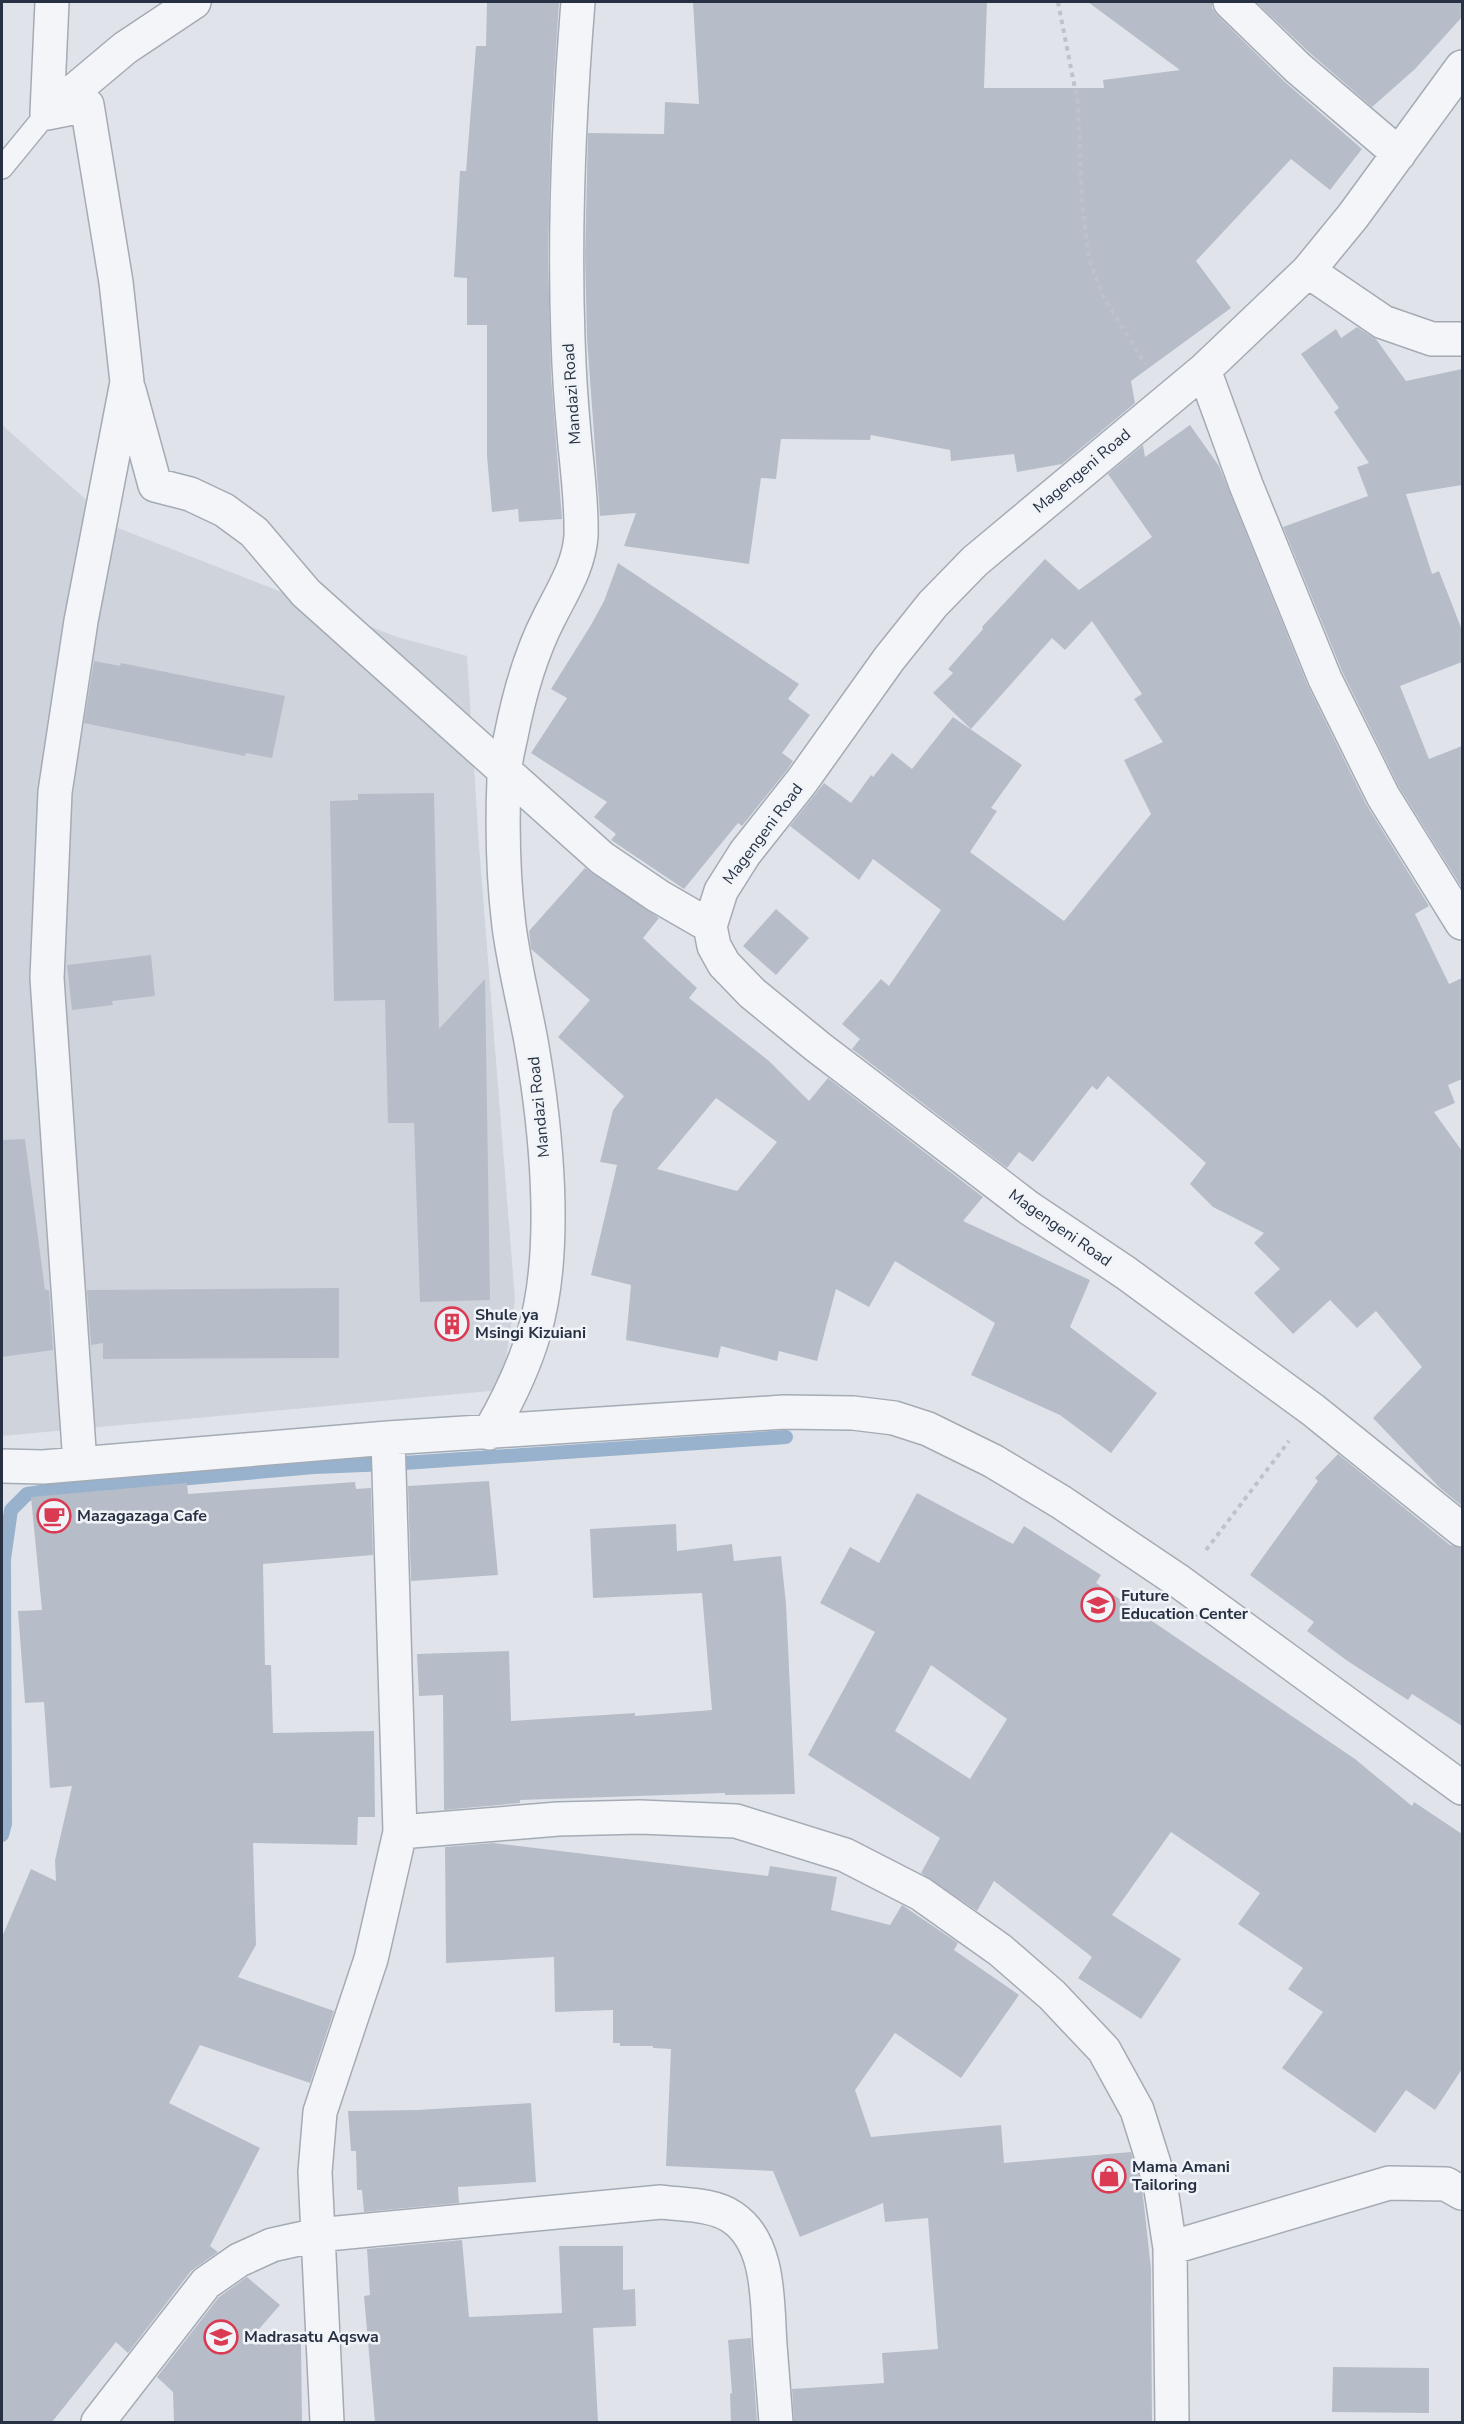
<svg xmlns="http://www.w3.org/2000/svg" width="1464" height="2424" viewBox="0 0 1464 2424" font-family="'Nunito Sans',sans-serif">
  <style>
    .built { fill: #ced3dc }
    .lines { fill: none; stroke-linecap: round; stroke-linejoin: round }
    .stream { stroke: #98b2cd; stroke-width: 14 }
    .building { fill: #b7bdc8; fill-rule: evenodd }
    .lane-casing { stroke: #a5abb5; stroke-width: 24 }
    .street-casing { stroke: #a5abb5; stroke-width: 36 }
    .path { stroke: #bec2c9; stroke-width: 4; stroke-dasharray: 4.5 4.5; stroke-linecap: butt }
    .lane { stroke: #f3f5f8; stroke-width: 21 }
    .street { stroke: #f3f5f8; stroke-width: 33 }
    .labels { text-anchor: middle; dominant-baseline: central; stroke-width: 5; stroke-linejoin: round; paint-order: stroke }
    .street-label { font-size: 16px; fill: #273143; stroke: #f0f3f7 }
    .poi-label { font-size: 16px; font-weight: bold; fill: #273143; stroke: #f0f3f7; text-anchor: start }
  </style>
  <rect width="100%" height="100%" fill="#e0e4ea"/>
  <!-- built -->
  <path class="built" d="M 2,425 L 118,528 L 397,637 L 467,656 L 479,846 L 515,1300 L 501,1390 L 2,1436 Z"/>
  <g class="lines">
    <!-- stream -->
    <path class="stream" d="M 2,1835 L 5,1824 L 4,1559 L 11,1510 L 27,1494 L 54,1490 L 314,1467 L 389,1464 L 786,1437"/>
  </g>
  <!-- building -->
  <path class="building" d="M 487,2 L 559,2 L 551,127 L 548,255 L 551,376 L 562,519 L 519,522 L 518,509 L 492,512 L 487,456 L 487,325 L 467,325 L 467,278 L 454,277 L 460,171 L 466,171 L 476,46 L 486,46 Z
    M 693,2 L 987,2 L 984,88 L 1104,88 L 1103,80 L 1180,70 L 1088,2 L 1212,2 L 1212,8 L 1217,15 L 1285,82 L 1362,149 L 1330,190 L 1291,159 L 1196,261 L 1231,308 L 1131,381 L 1135,403 L 1062,464 L 1017,472 L 1014,454 L 951,461 L 950,450 L 871,435 L 870,440 L 781,439 L 776,479 L 761,478 L 749,564 L 624,546 L 636,513 L 600,516 L 587,338 L 585,255 L 588,133 L 664,134 L 665,102 L 699,104 Z
    M 1256,2 L 1462,2 L 1462,17 L 1415,69 L 1372,107 L 1311,54 Z
    M 1357,327 L 1376,339 L 1406,381 L 1462,369 L 1462,485 L 1406,494 L 1432,574 L 1439,571 L 1462,630 L 1462,662 L 1400,686 L 1429,759 L 1462,746 L 1462,888 L 1399,787 L 1342,671 L 1283,527 L 1368,496 L 1357,467 L 1369,463 L 1334,412 L 1339,408 L 1301,354 L 1336,329 L 1341,338 Z
    M 1190,425 L 1219,466 L 1308,686 L 1366,804 L 1429,906 L 1415,914 L 1449,984 L 1462,978 L 1462,1079 L 1448,1085 L 1455,1103 L 1434,1112 L 1462,1151 L 1462,1506 L 1440,1488 L 1373,1418 L 1422,1367 L 1376,1311 L 1357,1328 L 1330,1300 L 1293,1334 L 1254,1293 L 1280,1269 L 1254,1243 L 1264,1233 L 1213,1207 L 1190,1184 L 1206,1163 L 1108,1076 L 1097,1090 L 1092,1086 L 1033,1162 L 1019,1152 L 1007,1168 L 852,1049 L 860,1039 L 842,1024 L 881,979 L 889,986 L 941,910 L 873,859 L 859,880 L 790,826 L 824,783 L 851,803 L 871,775 L 873,777 L 892,753 L 912,769 L 953,717 L 1022,765 L 991,808 L 997,811 L 970,852 L 1064,921 L 1151,814 L 1124,760 L 1163,742 L 1134,699 L 1142,694 L 1092,621 L 1065,650 L 1052,638 L 971,729 L 933,693 L 953,673 L 948,669 L 983,629 L 982,627 L 1045,559 L 1079,590 L 1152,537 L 1108,474 L 1143,445 L 1145,457 Z
    M 618,563 L 799,684 L 788,699 L 810,715 L 782,753 L 793,761 L 787,770 L 742,826 L 738,823 L 684,889 L 611,840 L 616,834 L 594,817 L 607,802 L 531,753 L 567,698 L 551,689 L 591,625 L 604,601 Z
    M 94,661 L 120,666 L 121,663 L 285,696 L 272,758 L 246,753 L 245,756 L 84,723 Z
    M 434,793 L 439,1029 L 485,979 L 490,1300 L 420,1302 L 414,1123 L 388,1123 L 385,1000 L 334,1001 L 330,801 L 358,800 L 358,794 Z
    M 585,868 L 659,918 L 643,938 L 697,988 L 689,998 L 769,1061 L 809,1101 L 828,1078 L 983,1197 L 963,1221 L 1090,1280 L 1070,1327 L 1157,1393 L 1111,1453 L 1060,1415 L 971,1375 L 995,1323 L 895,1261 L 869,1307 L 836,1289 L 817,1361 L 779,1351 L 777,1361 L 721,1346 L 718,1358 L 626,1340 L 631,1285 L 591,1275 L 617,1165 L 600,1162 L 613,1110 L 624,1096 L 558,1037 L 590,1000 L 531,949 L 529,931 ZM 716,1098 L 777,1142 L 737,1191 L 657,1169 Z
    M 776,909 L 809,938 L 776,975 L 743,946 Z
    M 151,955 L 155,996 L 112,1001 L 113,1005 L 72,1010 L 67,965 Z
    M 25,1139 L 45,1290 L 49,1290 L 53,1350 L 2,1357 L 2,1140 Z
    M 339,1288 L 339,1358 L 103,1359 L 103,1343 L 91,1345 L 87,1290 Z
    M 1338,1454 L 1450,1545 L 1462,1548 L 1462,1726 L 1412,1694 L 1408,1700 L 1349,1662 L 1307,1631 L 1314,1622 L 1250,1575 L 1318,1481 L 1315,1478 Z
    M 489,1481 L 498,1575 L 411,1581 L 408,1486 Z
    M 355,1482 L 356,1489 L 371,1488 L 373,1555 L 263,1564 L 265,1665 L 271,1665 L 273,1733 L 374,1731 L 375,1817 L 358,1817 L 357,1845 L 253,1843 L 256,1945 L 238,1977 L 334,2011 L 310,2083 L 200,2045 L 169,2103 L 260,2148 L 210,2246 L 218,2252 L 191,2271 L 128,2353 L 116,2342 L 52,2422 L 2,2422 L 2,1937 L 31,1869 L 56,1881 L 55,1860 L 72,1786 L 50,1788 L 44,1702 L 25,1703 L 18,1611 L 42,1610 L 31,1497 L 187,1483 L 188,1494 Z
    M 917,1493 L 1013,1544 L 1024,1526 L 1101,1575 L 1096,1583 L 1355,1759 L 1412,1806 L 1414,1802 L 1462,1834 L 1462,2069 L 1435,2110 L 1406,2090 L 1375,2133 L 1282,2068 L 1323,2012 L 1288,1989 L 1303,1968 L 1238,1924 L 1260,1893 L 1171,1832 L 1112,1915 L 1181,1959 L 1141,2019 L 1078,1978 L 1092,1957 L 994,1881 L 977,1911 L 921,1873 L 940,1838 L 808,1755 L 875,1632 L 820,1603 L 850,1547 L 879,1563 ZM 931,1665 L 1007,1719 L 970,1779 L 895,1731 Z
    M 676,1524 L 677,1551 L 732,1544 L 734,1561 L 781,1556 L 786,1604 L 795,1794 L 725,1795 L 725,1793 L 520,1800 L 520,1803 L 444,1810 L 443,1695 L 419,1696 L 417,1654 L 509,1651 L 511,1721 L 635,1713 L 635,1716 L 712,1710 L 702,1593 L 593,1598 L 590,1529 Z
    M 493,1843 L 768,1876 L 770,1866 L 837,1877 L 831,1910 L 890,1925 L 902,1905 L 958,1943 L 954,1950 L 1019,1995 L 961,2078 L 895,2033 L 855,2090 L 871,2137 L 1001,2125 L 1004,2163 L 1131,2152 L 1142,2187 L 1151,2269 L 1152,2422 L 794,2422 L 792,2389 L 884,2383 L 882,2353 L 938,2349 L 928,2218 L 885,2222 L 883,2203 L 800,2237 L 773,2171 L 666,2166 L 671,2049 L 653,2048 L 653,2046 L 620,2046 L 620,2043 L 613,2043 L 613,2010 L 555,2012 L 554,1957 L 446,1963 L 445,1847 Z
    M 531,2103 L 536,2182 L 458,2187 L 459,2203 L 364,2212 L 362,2190 L 357,2190 L 356,2151 L 351,2151 L 348,2111 L 418,2110 Z
    M 462,2240 L 469,2317 L 562,2313 L 559,2246 L 623,2246 L 623,2290 L 635,2289 L 636,2326 L 593,2328 L 598,2422 L 375,2422 L 364,2296 L 370,2295 L 367,2249 Z
    M 247,2277 L 280,2305 L 246,2344 L 301,2343 L 302,2422 L 174,2422 L 173,2392 L 157,2377 L 219,2297 Z
    M 751,2338 L 757,2422 L 731,2422 L 730,2394 L 732,2393 L 728,2340 Z
    M 1333,2367 L 1429,2368 L 1429,2413 L 1332,2412 Z"/>
  <g class="lines">
    <!-- lane casing -->
    <g class="lane-casing">
      <path id="lane" d="M 2,168 L 47,113"/>
    </g>
    <!-- street casing -->
    <g class="street-casing">
      <path id="street" d="M 52,2 L 47,113 L 87,105 L 116,282 L 127,382 L 81,621 L 55,792 L 47,978 L 80,1464
        M 1230,2 L 1298,68 L 1399,154
        M 1462,67 L 1353,216 L 1308,271 L 1204,370 L 975,561 L 933,604 L 889,659 L 802,781 L 745,853 L 721,891 L 710,926 L 714,946 L 724,964 L 752,993 L 818,1047 L 1029,1208 L 1126,1273 L 1313,1410 L 1462,1530
        M 50,111 L 125,48 L 194,2
        M 1308,271 L 1383,322 L 1432,339 L 1462,339
        M 1204,370 L 1246,485 L 1325,679 L 1383,796 L 1462,923
        M 129,390 L 155,485 L 190,494 L 224,510 L 254,532 L 306,593 L 602,858 L 658,896 L 710,926
        M 489,1433 C 507,1402 524,1367 534,1333 C 559,1249 546,1127 531,1041 C 524,1003 514,965 509,926 C 503,877 502,829 504,779 C 504,765 508,750 511,736 C 519,695 530,655 549,618 C 562,592 579,566 581,536 C 582,502 577,468 574,434 C 571,402 569,371 568,339 C 564,227 569,113 578,2
        M 2,1466 L 43,1467 L 388,1438 L 784,1412 L 853,1413 L 894,1418 L 928,1429 L 993,1461 L 1061,1502 L 1180,1582 L 1462,1788
        M 400,1832 L 558,1819 L 640,1817 L 736,1821 L 845,1855 L 921,1894 L 1000,1950 L 1052,1995 L 1104,2050 L 1137,2110 L 1160,2183 L 1170,2248 L 1172,2422
        M 1170,2248 L 1389,2183 L 1446,2184 L 1462,2193
        M 98,2422 L 206,2283 L 239,2260 L 272,2245 L 317,2235 L 661,2202 C 684,2205 713,2204 732,2217 C 771,2243 767,2304 770,2345 C 772,2371 774,2397 776,2422
        M 327,2422 L 315,2172 L 320,2112 L 371,1959 L 400,1832 L 388,1438"/>
    </g>
    <!-- path -->
    <path class="path" d="M 1058,2 L 1078,104 L 1082,203 L 1089,259 L 1103,296 L 1145,364
      M 1206,1550 L 1289,1441"/>
    <!-- lane -->
    <use href="#lane" class="lane"/>
    <!-- street -->
    <use href="#street" class="street"/>
  </g>
  <!-- icons -->
  <defs>
    <g id="building-ring" transform="scale(1.725)"><circle r="9.5" fill="#f0f3f7" stroke="#da3b52" stroke-width="1.5"/><path d="M-4-6H4V6H1V3H-1V6H-4ZM-2.5-4.3h1.7v1.8h-1.7ZM.8-4.3h1.7v1.8H.8ZM-2.5-1h1.7V.8h-1.7ZM.8-1h1.7V.8H.8Z" fill="#da3b52"/></g>
    <g id="cafe-ring" transform="scale(1.725)"><circle r="9.5" fill="#f0f3f7" stroke="#da3b52" stroke-width="1.5"/><path d="M-5.5-4.5H6V0H3Q3 3.5 0 3.5H-2.5Q-5.5 3.5-5.5 0ZM3-3.2v2h1.7v-2ZM-6 4.5H4V6H-6Z" fill="#da3b52"/></g>
    <g id="school-ring" transform="scale(1.725)"><circle r="9.5" fill="#f0f3f7" stroke="#da3b52" stroke-width="1.5"/><path d="M0-5L7-2L0 1L-7-2ZM-4 1L0 2.5L4 1V4Q0 6-4 4Z" fill="#da3b52"/></g>
    <g id="shop-ring" transform="scale(1.725)"><circle r="9.5" fill="#f0f3f7" stroke="#da3b52" stroke-width="1.5"/><path d="M-5-2.5h2.3a2.7 3.5 0 0 1 5.4 0H5L5.5 6h-11ZM-1.5-2.5h3a1.5 2.3 0 0 0-3 0Z" fill="#da3b52"/></g>
  </defs>
  <g fill-rule="evenodd">
    <use href="#building-ring" x="452" y="1324"/>
    <use href="#cafe-ring" x="54" y="1516"/>
    <use href="#school-ring" x="1098" y="1605"/>
    <use href="#shop-ring" x="1109" y="2176"/>
    <use href="#school-ring" x="221" y="2337"/>
  </g>
  <g class="labels">
    <!-- street labels -->
    <g class="street-label">
      <text transform="translate(572 394) rotate(-94)">Mandazi Road</text>
      <text transform="translate(1082 471) rotate(-40)">Magengeni Road</text>
      <text transform="translate(763 834) rotate(-53)">Magengeni Road</text>
      <text transform="translate(539 1107) rotate(-96)">Mandazi Road</text>
      <text transform="translate(1060 1228) rotate(35)">Magengeni Road</text>
    </g>
    <!-- poi labels -->
    <g class="poi-label">
      <text x="475" y="1315">Shule ya<tspan x="475" dy="18">Msingi Kizuiani</tspan></text>
      <text x="77" y="1516">Mazagazaga Cafe</text>
      <text x="1121" y="1596">Future<tspan x="1121" dy="18">Education Center</tspan></text>
      <text x="1132" y="2167">Mama Amani<tspan x="1132" dy="18">Tailoring</tspan></text>
      <text x="244" y="2337">Madrasatu Aqswa</text>
    </g>
  </g>
  <!-- border -->
  <rect width="1464" height="2424" fill="none" stroke="#273143" stroke-width="6"/>
</svg>
